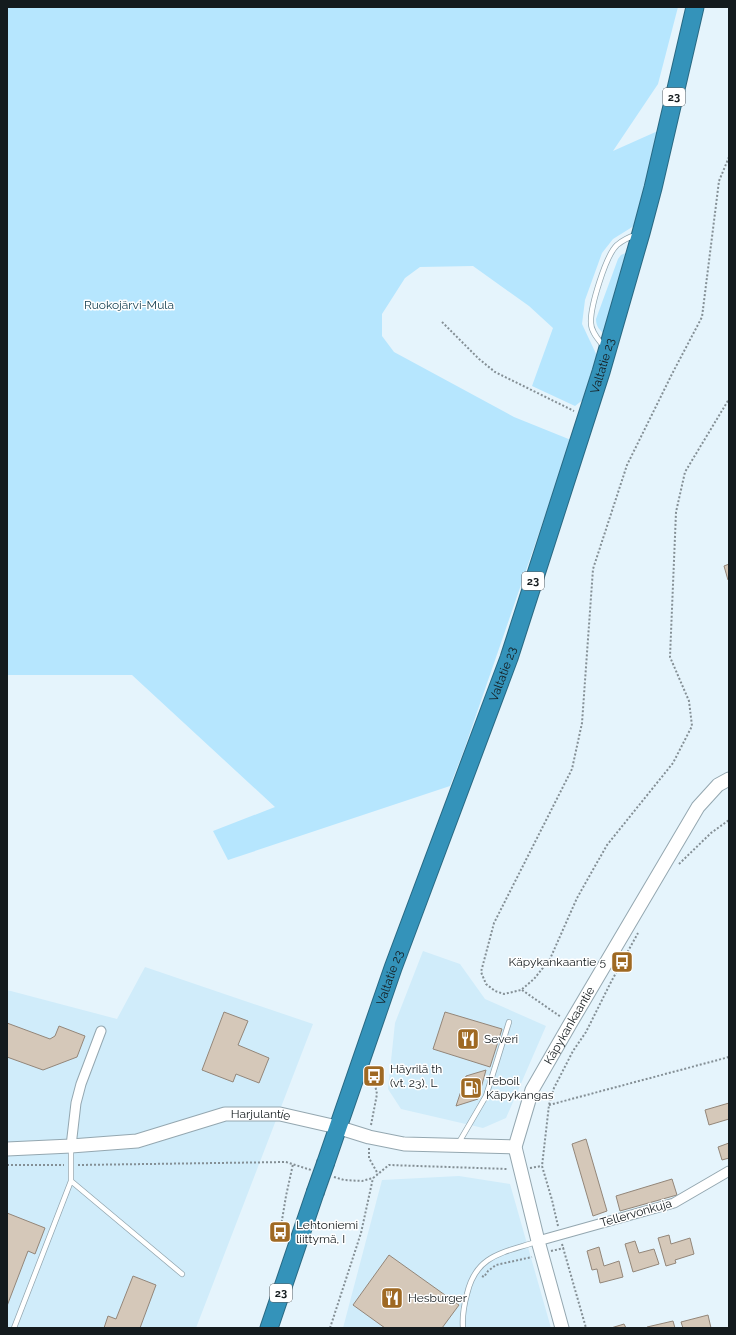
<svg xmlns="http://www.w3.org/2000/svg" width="736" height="1335" viewBox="0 0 736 1335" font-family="Raleway,sans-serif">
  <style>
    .built { fill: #d0ecfa }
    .green { fill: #b6e6fe }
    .building { fill: #d5c8b9; stroke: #938679 }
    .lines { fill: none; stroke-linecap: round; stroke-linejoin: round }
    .lane-casing { stroke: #94a7b0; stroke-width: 6 }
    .street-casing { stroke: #94a7b0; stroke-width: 11 }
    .secondary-casing { stroke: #94a7b0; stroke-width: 15 }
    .highway-casing { stroke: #296983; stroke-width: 19 }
    .path { stroke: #848f95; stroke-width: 2; stroke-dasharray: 2 2; stroke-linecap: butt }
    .lane { stroke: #fff; stroke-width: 4.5 }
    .street { stroke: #fff; stroke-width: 9 }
    .secondary { stroke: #fff; stroke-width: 13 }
    .highway { stroke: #3493ba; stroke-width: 17 }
    .highway-bridge-casing { stroke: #296983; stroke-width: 19; stroke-linecap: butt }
    .highway-bridge { stroke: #3493ba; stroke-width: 17 }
    .labels { text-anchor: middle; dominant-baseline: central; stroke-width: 3; stroke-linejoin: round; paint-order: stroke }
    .shield { fill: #fff; stroke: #5a5f62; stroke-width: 1 }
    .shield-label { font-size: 11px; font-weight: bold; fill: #141b1e }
    .park-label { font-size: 12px; fill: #113d4f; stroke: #fff }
    .street-label { font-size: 12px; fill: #141b1e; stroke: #fff }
    .poi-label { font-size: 12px; fill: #141b1e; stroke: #fff; text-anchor: start }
  </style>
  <rect width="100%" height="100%" fill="#e5f4fc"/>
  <!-- built -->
  <path class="built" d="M 423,951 L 460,964 L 485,999 L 546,1026 L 506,1118 L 483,1128 L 401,1109 L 388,1089 L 395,1023 Z
    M 145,967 L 313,1024 L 196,1328 L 7,1328 L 7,990 L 117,1019 Z
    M 459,1176 L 510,1184 L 551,1328 L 343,1328 L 382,1180 Z"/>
  <!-- green -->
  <path class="green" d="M 7,7 L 678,7 L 658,84 L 613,151 L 660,130 L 637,224 L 613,239 L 602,253 L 585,300 L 582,324 L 598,358 L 584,399 L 575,406 L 532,386 L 553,328 L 529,306 L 473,266 L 420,267 L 405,278 L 382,314 L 382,336 L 394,352 L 514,417 L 571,440 L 464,750 L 450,786 L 228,860 L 213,831 L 275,807 L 132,675 L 7,675 Z
    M 630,251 L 605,335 C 600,330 596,327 596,319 L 618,259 L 621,255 Z"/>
  <!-- building -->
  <path class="building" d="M 729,564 L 729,580 L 728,580 L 724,566 Z
    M 224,1012 L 248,1021 L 238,1045 L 269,1058 L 259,1083 L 236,1074 L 233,1082 L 202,1070 Z
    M 445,1012 L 502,1029 L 490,1067 L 433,1049 Z
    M 7,1023 L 50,1039 L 55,1036 L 59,1026 L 85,1036 L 77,1057 L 43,1070 L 7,1057 Z
    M 486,1070 L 478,1099 L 456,1106 L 466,1076 Z
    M 729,1103 L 729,1119 L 709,1125 L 705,1110 Z
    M 586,1139 L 607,1211 L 593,1216 L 572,1144 Z
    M 729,1143 L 729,1158 L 722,1160 L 718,1147 Z
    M 672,1179 L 677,1195 L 620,1211 L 616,1196 Z
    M 7,1213 L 45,1228 L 35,1254 L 28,1251 L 7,1306 Z
    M 669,1235 L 671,1244 L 690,1238 L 694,1254 L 675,1260 L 676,1263 L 666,1266 L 658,1238 Z
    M 635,1241 L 639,1253 L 654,1249 L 659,1264 L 633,1272 L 625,1244 Z
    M 599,1247 L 604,1266 L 619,1261 L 623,1277 L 600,1283 L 597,1269 L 592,1270 L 587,1251 Z
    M 389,1255 L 459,1305 L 442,1328 L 385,1328 L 353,1305 Z
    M 133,1276 L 156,1285 L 140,1328 L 104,1328 L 108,1316 L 116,1319 Z
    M 708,1315 L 711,1328 L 683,1328 L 681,1322 Z
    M 673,1321 L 675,1328 L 647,1328 L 647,1327 Z
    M 624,1324 L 626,1328 L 611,1328 Z"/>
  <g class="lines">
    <!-- lane casing -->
    <g class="lane-casing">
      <path id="lane" d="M 604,347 C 599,340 591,332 591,323 C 590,307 606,255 617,245 C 623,240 629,237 636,235
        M 458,1144 L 486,1096 L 509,1022
        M 71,1148 L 71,1181 L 182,1274
        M 14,1328 L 71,1181
        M 463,1328 C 462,1316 464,1305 467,1294 C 476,1255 502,1253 536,1242"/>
    </g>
    <!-- street casing -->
    <g class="street-casing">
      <path id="street" d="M 71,1146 L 76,1103 L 81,1084 L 101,1031
        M 538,1241 L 674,1203 L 729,1171"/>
    </g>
    <!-- secondary casing -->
    <g class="secondary-casing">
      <g id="secondary">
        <path id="s1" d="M 7,1149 L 71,1146 L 137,1141 L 225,1114 L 280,1114 L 337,1127 L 369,1137 L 404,1144 L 515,1147"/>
        <path id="s2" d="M 562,1328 L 538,1241 L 515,1147 L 532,1090 L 570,1024 L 698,807 L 718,785 L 729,779"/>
      </g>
    </g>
    <!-- highway casing -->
    <g class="highway-casing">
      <g id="highway">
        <path id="s3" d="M 326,1162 L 393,968 L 509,658 L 601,372 L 641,233 L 653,188 L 695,7"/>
        <path d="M 269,1328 L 315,1193"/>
      </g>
    </g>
    <!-- path -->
    <path class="path" d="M 729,157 L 719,181 L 702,317 L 672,374 L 627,465 L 593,569 L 582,723 L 572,769 L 494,923 L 481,972 L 486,984 L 495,991 L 504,994 L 521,990 L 534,979 L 550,959 L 577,898 L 607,845 L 673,763 L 692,726 L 689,701 L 670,657 L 676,512 L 685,472 L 729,399
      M 442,322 L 479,359 L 495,372 L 574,411
      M 679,864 L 711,833 L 729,820
      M 522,990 L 561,1017
      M 549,1105 L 729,1057
      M 371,1125 L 377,1094 L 372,1071
      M 369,1148 L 369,1158 L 378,1174
      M 7,1165 L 64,1165
      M 78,1165 L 286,1162 L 311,1170
      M 530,1168 L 542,1166
      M 334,1177 L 344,1180 L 362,1181 L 373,1178 L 389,1165 L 508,1169
      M 558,1226 L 552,1200 L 542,1166 L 549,1105 L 554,1088 L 573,1051 L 586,1032 L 611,982 L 638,933
      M 284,1241 L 280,1232 L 286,1196 L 293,1164
      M 562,1244 L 586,1328
      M 551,1251 L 564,1248
      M 482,1276 L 484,1277 L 488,1271 L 496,1265 L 532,1257
      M 330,1328 L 361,1233 L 373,1178"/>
    <!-- lane -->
    <use href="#lane" class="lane"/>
    <!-- street -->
    <use href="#street" class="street"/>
    <!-- secondary -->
    <use href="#secondary" class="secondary"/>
    <!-- highway -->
    <use href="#highway" class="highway"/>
    <!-- highway-bridge casing -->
    <g class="highway-bridge-casing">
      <path id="highway-bridge" d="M 315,1193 L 326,1162"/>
    </g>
    <!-- highway-bridge -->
    <use href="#highway-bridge" class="highway-bridge"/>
  </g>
  <!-- icons -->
  <defs>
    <g id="bus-square" transform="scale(1.15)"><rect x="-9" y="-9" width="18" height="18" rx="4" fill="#9f6923" stroke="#fff"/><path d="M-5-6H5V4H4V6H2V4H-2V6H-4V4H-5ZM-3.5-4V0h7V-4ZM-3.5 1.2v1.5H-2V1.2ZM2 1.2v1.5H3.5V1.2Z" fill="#fff"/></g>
    <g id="restaurant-square" transform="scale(1.15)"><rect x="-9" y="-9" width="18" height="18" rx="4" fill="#9f6923" stroke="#fff"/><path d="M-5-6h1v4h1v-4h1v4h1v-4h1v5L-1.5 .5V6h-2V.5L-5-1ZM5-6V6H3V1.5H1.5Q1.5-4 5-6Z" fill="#fff"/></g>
    <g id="fuel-square" transform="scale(1.15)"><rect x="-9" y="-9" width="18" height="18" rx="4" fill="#9f6923" stroke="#fff"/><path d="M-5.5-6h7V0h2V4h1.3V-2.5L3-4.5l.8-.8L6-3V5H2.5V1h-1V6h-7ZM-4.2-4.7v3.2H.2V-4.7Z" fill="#fff"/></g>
  </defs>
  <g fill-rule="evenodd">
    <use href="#bus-square" x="622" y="962"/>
    <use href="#restaurant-square" x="468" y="1039"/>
    <use href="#bus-square" x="374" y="1076"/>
    <use href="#fuel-square" x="471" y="1088"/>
    <use href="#bus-square" x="280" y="1232"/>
    <use href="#restaurant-square" x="392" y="1298"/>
  </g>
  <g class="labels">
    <!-- shield labels -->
    <g class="shield">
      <rect x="663" y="88" width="22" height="18" rx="3"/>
      <rect x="522" y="572" width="22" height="18" rx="3"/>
      <rect x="270" y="1284" width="22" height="18" rx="3"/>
    </g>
    <g class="shield-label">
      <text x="674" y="97">23</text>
      <text x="533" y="581">23</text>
      <text x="281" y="1293">23</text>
    </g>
    <!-- park labels -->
    <g class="park-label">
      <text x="129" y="305">Ruokojärvi-Mula</text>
    </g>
    <!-- street labels -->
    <g class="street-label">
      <text stroke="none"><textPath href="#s3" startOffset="843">Valtatie 23</textPath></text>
      <text stroke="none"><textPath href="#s3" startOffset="519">Valtatie 23</textPath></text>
      <text stroke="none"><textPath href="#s3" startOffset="195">Valtatie 23</textPath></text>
      <text stroke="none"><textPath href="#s2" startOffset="321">Käpykankaantie</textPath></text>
      <text stroke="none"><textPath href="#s1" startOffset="258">Harjulantie</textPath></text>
      <text transform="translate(636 1213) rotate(-16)">Tellervonkuja</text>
    </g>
    <!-- poi labels -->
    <g class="poi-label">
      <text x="606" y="962" text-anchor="end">Käpykankaantie 5</text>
      <text x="484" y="1039">Severi</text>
      <text x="390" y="1069">Häyrilä th<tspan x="390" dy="14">(vt. 23), L</tspan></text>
      <text x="486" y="1081">Teboil<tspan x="486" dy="14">Käpykangas</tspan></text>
      <text x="296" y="1225">Lehtoniemi<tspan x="296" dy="14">liittymä, I</tspan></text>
      <text x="408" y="1298">Hesburger</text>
    </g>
  </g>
  <!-- border -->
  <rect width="736" height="1335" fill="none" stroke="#141b1e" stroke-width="16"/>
</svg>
